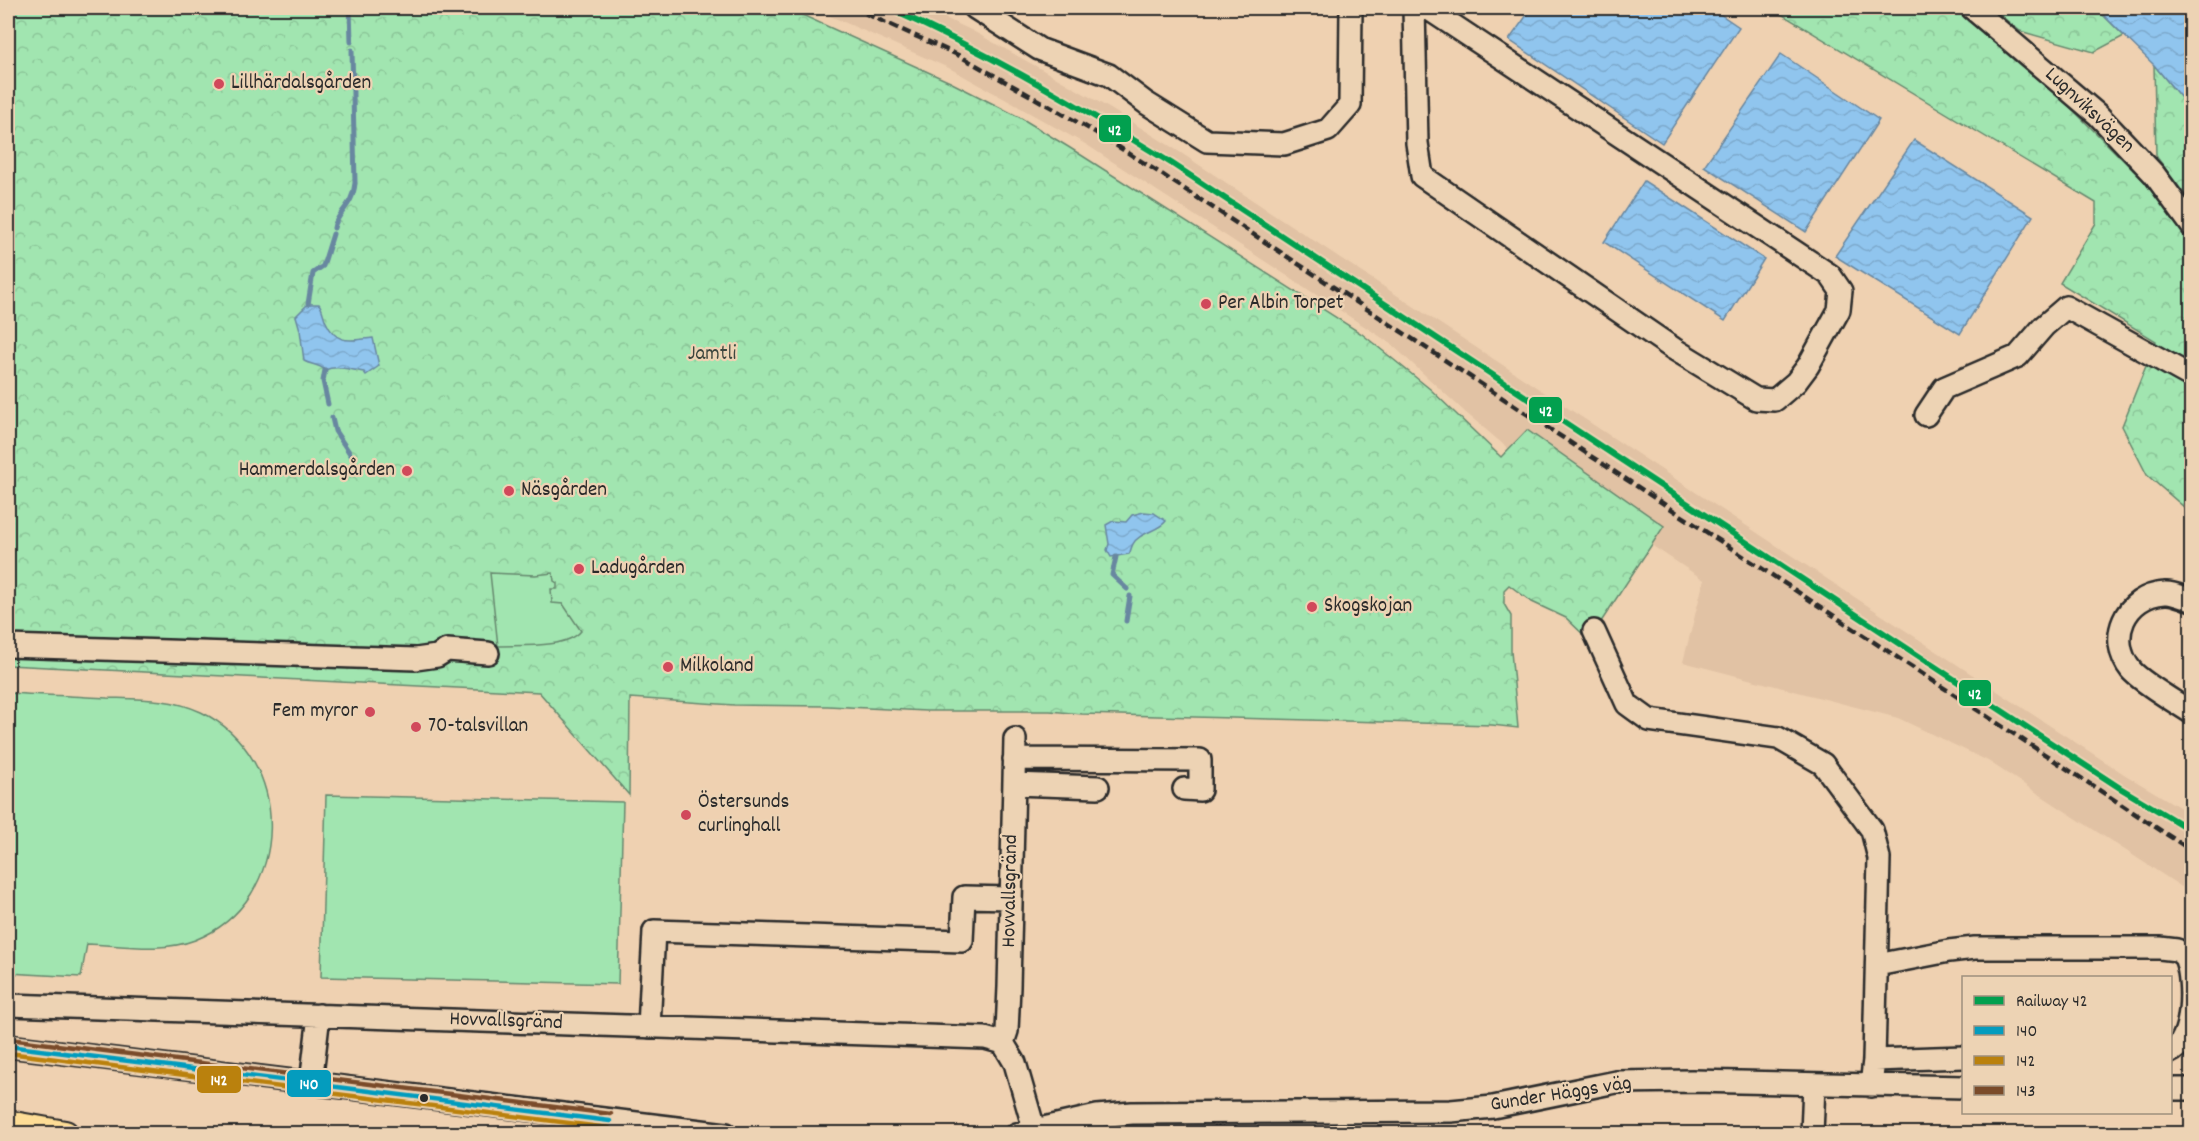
<svg xmlns="http://www.w3.org/2000/svg" width="2199" height="1141" viewBox="0 0 2199 1141" font-family="Dekko,sans-serif">
  <style>
    .built { fill: #e1c2a4 }
    .forest { fill: url(#forest-crowns); stroke: #66886e; stroke-width: 1.5 }
    .pitch { fill: #a1e5b0; stroke: #66886e; stroke-width: 1.5 }
    .water { fill: url(#water-waves); stroke: #6887a0; stroke-width: 1.5 }
    .lines { fill: none; stroke-linecap: round; stroke-linejoin: round }
    .stream { stroke: #6887a0; stroke-width: 5 }
    .minor-casing { stroke: #2b2b2b; stroke-width: 26 }
    .major-casing { stroke: #2b2b2b; stroke-width: 30 }
    .minor { stroke: #edd3b4; stroke-width: 21 }
    .major { stroke: #fedd96; stroke-width: 26 }
    .rail { stroke: #2b2b2b; stroke-width: 4.5; stroke-dasharray: 9 4.5; stroke-linecap: butt }
    .bus-1-casing { stroke: #edd3b4; stroke-width: 9 }
    .bus-2-casing { stroke: #edd3b4; stroke-width: 9 }
    .bus-3-casing { stroke: #edd3b4; stroke-width: 9 }
    .bus-1 { stroke: #049cbe; stroke-width: 4.5 }
    .bus-2 { stroke: #ba810d; stroke-width: 4.5 }
    .bus-3 { stroke: #7a4b2a; stroke-width: 4.5 }
    .rail-1-casing { stroke: #edd3b4; stroke-width: 10 }
    .rail-1 { stroke: #02a04f; stroke-width: 6 }
    .poi-dot { fill: #d1495b; stroke: #edd3b4; stroke-width: 2 }
    .bus-dot { fill: #2b2b2b; stroke: #edd3b4; stroke-width: 2 }
    .labels { text-anchor: middle; dominant-baseline: central; stroke-width: 4.5; stroke-linejoin: round; paint-order: stroke }
    .poi-label { font-size: 21px; fill: #2b2b2b; stroke: #edd3b4; text-anchor: start }
    .street-label { font-size: 21px; fill: #2b2b2b; stroke: #edd3b4 }
    .park-label { font-size: 21px; fill: #3d473f; stroke: #edd3b4 }
    .line-badge { stroke: #edd3b4; stroke-width: 2 }
    .badge-label { font-size: 16px; text-anchor: middle; font-weight: bold; fill: #fff }
  </style>
  <defs>
    <pattern id="forest-crowns" width="20" height="18" patternUnits="userSpaceOnUse" patternTransform="scale(1.5)"><rect width="20" height="18" fill="#a1e5b0"/><path d="M2 6a3 3 0 1 1 6 0M12 15a3 3 0 1 1 6 0" fill="none" stroke="#8bc598"/></pattern>
    <pattern id="water-waves" width="16" height="10" patternUnits="userSpaceOnUse" patternTransform="scale(1.5)"><rect width="16" height="10" fill="#90c5ee"/><path d="M0 5q4-4 8 0t8 0" fill="none" stroke="#7ca9cc"/></pattern>
  </defs>
  <rect width="100%" height="100%" fill="#efd1b1"/>
  <filter id="ink" filterUnits="userSpaceOnUse"><feTurbulence type="fractalNoise" baseFrequency=".0167" numOctaves="2"/><feDisplacementMap in="SourceGraphic" scale="12" xChannelSelector="R" yChannelSelector="G"/><feConvolveMatrix kernelMatrix="1 2 1 2 8 2 1 2 1" color-interpolation-filters="sRGB"/></filter>
  <g filter="url(#ink)">
    <!-- built -->
    <path class="built" d="M 812,8 L 923,8 L 971,30 L 1041,69 L 1109,108 L 1178,151 L 2035,716 L 2127,776 L 2191,814 L 2191,893 L 1988,761 L 1898,718 L 1683,662 L 1704,580 L 1517,456 L 1465,412 L 1390,343 L 1087,145 L 951,69 Z"/>
    <!-- forest -->
    <path class="forest" d="M 8,8 L 787,8 L 950,82 L 1021,118 L 1070,148 L 1362,334 L 1430,389 L 1501,457 L 1527,430 L 1664,526 L 1589,640 L 1566,618 L 1532,602 L 1509,585 L 1504,590 L 1504,604 L 1511,616 L 1511,651 L 1518,728 L 1492,725 L 1082,714 L 1050,711 L 926,711 L 828,706 L 734,705 L 630,698 L 629,795 L 539,692 L 8,665 Z
      M 1771,8 L 1957,8 L 2051,88 L 2149,186 L 2191,243 L 2191,513 L 2147,475 L 2122,426 L 2156,341 L 2060,283 L 2096,223 L 2096,203 Z
      M 1991,8 L 2096,8 L 2124,36 L 2094,52 L 2020,31 Z
      M 2154,65 L 2191,110 L 2191,203 L 2156,156 Z"/>
    <!-- pitch -->
    <path class="pitch" d="M 490,573 L 535,575 L 553,573 L 554,581 L 557,583 L 557,589 L 551,589 L 552,603 L 563,604 L 581,631 C 566,649 520,645 498,646 Z
      M 8,693 C 41,695 74,696 107,698 C 139,699 171,698 201,712 C 295,757 294,901 195,940 C 161,953 122,945 87,944 L 81,977 L 8,973 Z
      M 326,795 L 623,802 L 618,984 L 321,977 Z"/>
    <!-- water -->
    <path class="water" d="M 1532,8 L 1711,8 L 1739,27 L 1662,143 L 1509,40 Z
      M 2096,8 L 2191,8 L 2191,110 L 2154,65 Z
      M 1781,54 L 1879,120 L 1806,232 L 1704,166 Z
      M 1914,140 L 2033,216 L 1960,334 L 1835,256 Z
      M 1644,181 L 1764,259 L 1725,321 L 1604,242 Z
      M 308,304 L 319,304 C 323,309 323,316 326,322 C 337,346 351,340 373,338 L 379,366 L 366,375 L 364,372 C 352,370 337,365 325,370 C 319,364 311,365 304,361 L 300,330 L 296,316 Z
      M 1144,512 L 1154,513 L 1166,521 C 1159,531 1138,533 1133,544 C 1131,547 1131,551 1129,554 L 1111,557 L 1107,550 L 1109,544 L 1106,525 L 1113,521 L 1126,522 L 1132,515 Z"/>
    <g class="lines">
      <!-- stream -->
      <path class="stream" d="M 350,8 L 351,42
        M 334,228 C 337,212 353,207 355,183 L 352,50
        M 308,304 L 313,273 L 323,266 L 333,234
        M 325,370 L 323,381 L 328,404
        M 332,418 L 335,431 L 351,455
        M 1116,557 L 1112,575 L 1127,589
        M 1126,621 L 1130,596"/>
      <!-- minor casing -->
      <g class="minor-casing">
        <path id="minor" d="M 975,8 L 1039,49 L 1109,75 L 1146,103 L 1207,141 L 1284,144 L 1328,130 L 1350,105 L 1351,8
          M 1414,8 L 1417,143 L 1422,176 L 1674,349 L 1756,399 L 1775,400 L 1796,382 L 1808,366 L 1839,310 L 1841,291 L 1830,275 L 1427,8
          M 1972,8 L 2098,115 L 2154,174 L 2192,226
          M 1926,415 L 1944,388 L 2018,356 L 2044,326 L 2066,307 L 2192,377
          M 2192,600 C 2184,598 2173,592 2165,593 C 2125,595 2106,639 2131,670 C 2141,682 2177,703 2192,713
          M 1594,631 L 1627,704 L 1649,720 L 1778,738 L 1823,764 L 1872,830 L 1879,858 L 1874,1060 L 1871,1086
          M 8,646 L 416,659 L 437,656 L 447,650 L 488,653
          M 1014,759 L 1200,760 L 1200,790 L 1184,789
          M 1014,784 L 1098,787
          M 1877,965 L 1949,951 L 1975,948 L 2160,948 L 2177,950 C 2180,953 2185,956 2186,960 C 2194,982 2194,1042 2170,1052
          M 8,1005 L 985,1038 L 1003,1043 L 1015,1063 L 1034,1129
          M 649,1027 L 654,931 L 962,941 L 964,897 L 1011,898
          M 1003,1043 L 1007,1031 L 1009,987 L 1015,739
          M 8,1046 L 726,1134
          M 1874,1060 L 1964,1057
          M 311,1083 L 319,1015
          M 2170,1089 L 2192,1089
          M 1017,1134 L 1097,1116 L 1132,1113 L 1451,1111 L 1493,1107 L 1616,1082 L 1692,1081 L 1964,1087
          M 1812,1134 L 1814,1084"/>
      </g>
      <!-- major casing -->
      <g class="major-casing">
        <path id="major" d="M 8,1124 L 65,1134"/>
      </g>
      <!-- minor -->
      <use href="#minor" class="minor"/>
      <!-- major -->
      <use href="#major" class="major"/>
      <!-- rail -->
      <path class="rail" d="M 853,8 L 958,55 L 1095,132 L 1163,175 L 2192,851"/>
      <!-- bus-1 casing -->
      <g class="bus-1-casing">
        <path id="bus-1" d="M 8,1046 L 610,1121"/>
      </g>
      <!-- bus-2 casing -->
      <g class="bus-2-casing">
        <path id="bus-2" d="M 8,1053 L 609,1128"/>
      </g>
      <!-- bus-3 casing -->
      <g class="bus-3-casing">
        <path id="bus-3" d="M 9,1039 L 611,1114"/>
      </g>
      <!-- bus-1 -->
      <use href="#bus-1" class="bus-1"/>
      <!-- bus-2 -->
      <use href="#bus-2" class="bus-2"/>
      <!-- bus-3 -->
      <use href="#bus-3" class="bus-3"/>
      <!-- rail-1 casing -->
      <g class="rail-1-casing">
        <path id="rail-1" d="M 888,8 C 987,52 1079,106 1171,163 L 2028,728 L 2120,788 L 2192,831"/>
      </g>
      <!-- rail-1 -->
      <use href="#rail-1" class="rail-1"/>
    </g>
  </g>
  <!-- markers -->
  <g class="poi-dot">
    <circle cx="219" cy="84" r="6"/>
    <circle cx="1206" cy="304" r="6"/>
    <circle cx="407" cy="471" r="6"/>
    <circle cx="509" cy="491" r="6"/>
    <circle cx="579" cy="569" r="6"/>
    <circle cx="1312" cy="607" r="6"/>
    <circle cx="668" cy="667" r="6"/>
    <circle cx="370" cy="712" r="6"/>
    <circle cx="416" cy="727" r="6"/>
    <circle cx="686" cy="815" r="6"/>
  </g>
  <circle class="bus-dot" cx="424" cy="1098" r="5"/>
  <g class="labels">
    <!-- poi labels -->
    <g class="poi-label">
      <text x="231" y="84">Lillhärdalsgården</text>
      <text x="1218" y="304">Per Albin Torpet</text>
      <text x="395" y="471" text-anchor="end">Hammerdalsgården</text>
      <text x="521" y="491">Näsgården</text>
      <text x="591" y="569">Ladugården</text>
      <text x="1324" y="607">Skogskojan</text>
      <text x="680" y="667">Milkoland</text>
      <text x="358" y="712" text-anchor="end">Fem myror</text>
      <text x="428" y="727">70-talsvillan</text>
      <text x="698" y="803">Östersunds<tspan x="698" dy="24">curlinghall</tspan></text>
    </g>
    <!-- street labels -->
    <g class="street-label">
      <text transform="translate(2089 111) rotate(43)">Lugnviksvägen</text>
      <text transform="translate(1011 891) rotate(-89)">Hovvallsgränd</text>
      <text transform="translate(506 1022) rotate(2)">Hovvallsgränd</text>
      <text transform="translate(1561 1095) rotate(-9)">Gunder Häggs väg</text>
    </g>
    <!-- park labels -->
    <g class="park-label">
      <text x="712" y="355">Jamtli</text>
    </g>
  </g>
  <g class="line-badge">
    <rect x="1098" y="114" width="34" height="29" rx="6" fill="#02a04f"/>
    <rect x="1528" y="396" width="35" height="28" rx="6" fill="#02a04f"/>
    <rect x="1958" y="679" width="34" height="28" rx="6" fill="#02a04f"/>
    <rect x="196" y="1065" width="46" height="29" rx="6" fill="#ba810d"/>
    <rect x="286" y="1069" width="46" height="29" rx="6" fill="#049cbe"/>
  </g>
  <g class="badge-label">
    <text x="1115" y="135">42</text>
    <text x="1546" y="416">42</text>
    <text x="1975" y="699">42</text>
    <text x="219" y="1085">142</text>
    <text x="309" y="1089">140</text>
  </g>
  <!-- margin -->
  <rect width="2199" height="1141" fill="none" stroke="#edd3b4" stroke-width="30"/>
  <rect x="15" y="15" width="2169" height="1111" fill="none" stroke="#2b2b2b" stroke-width="2" filter="url(#ink)"/>
  <!-- legend -->
  <rect x="1962" y="976" width="210" height="138" fill="#edd3b4" stroke="#9f907d" stroke-width="1.5"/>
  <rect x="1974" y="996" width="30" height="9" fill="#02a04f" stroke="#9f907d" stroke-width="1.5"/>
  <text x="2016" y="1006" font-size="18" fill="#2b2b2b">Railway 42</text>
  <rect x="1974" y="1026" width="30" height="9" fill="#049cbe" stroke="#9f907d" stroke-width="1.5"/>
  <text x="2016" y="1036" font-size="18" fill="#2b2b2b">140</text>
  <rect x="1974" y="1056" width="30" height="9" fill="#ba810d" stroke="#9f907d" stroke-width="1.5"/>
  <text x="2016" y="1066" font-size="18" fill="#2b2b2b">142</text>
  <rect x="1974" y="1086" width="30" height="9" fill="#7a4b2a" stroke="#9f907d" stroke-width="1.5"/>
  <text x="2016" y="1096" font-size="18" fill="#2b2b2b">143</text>
</svg>
